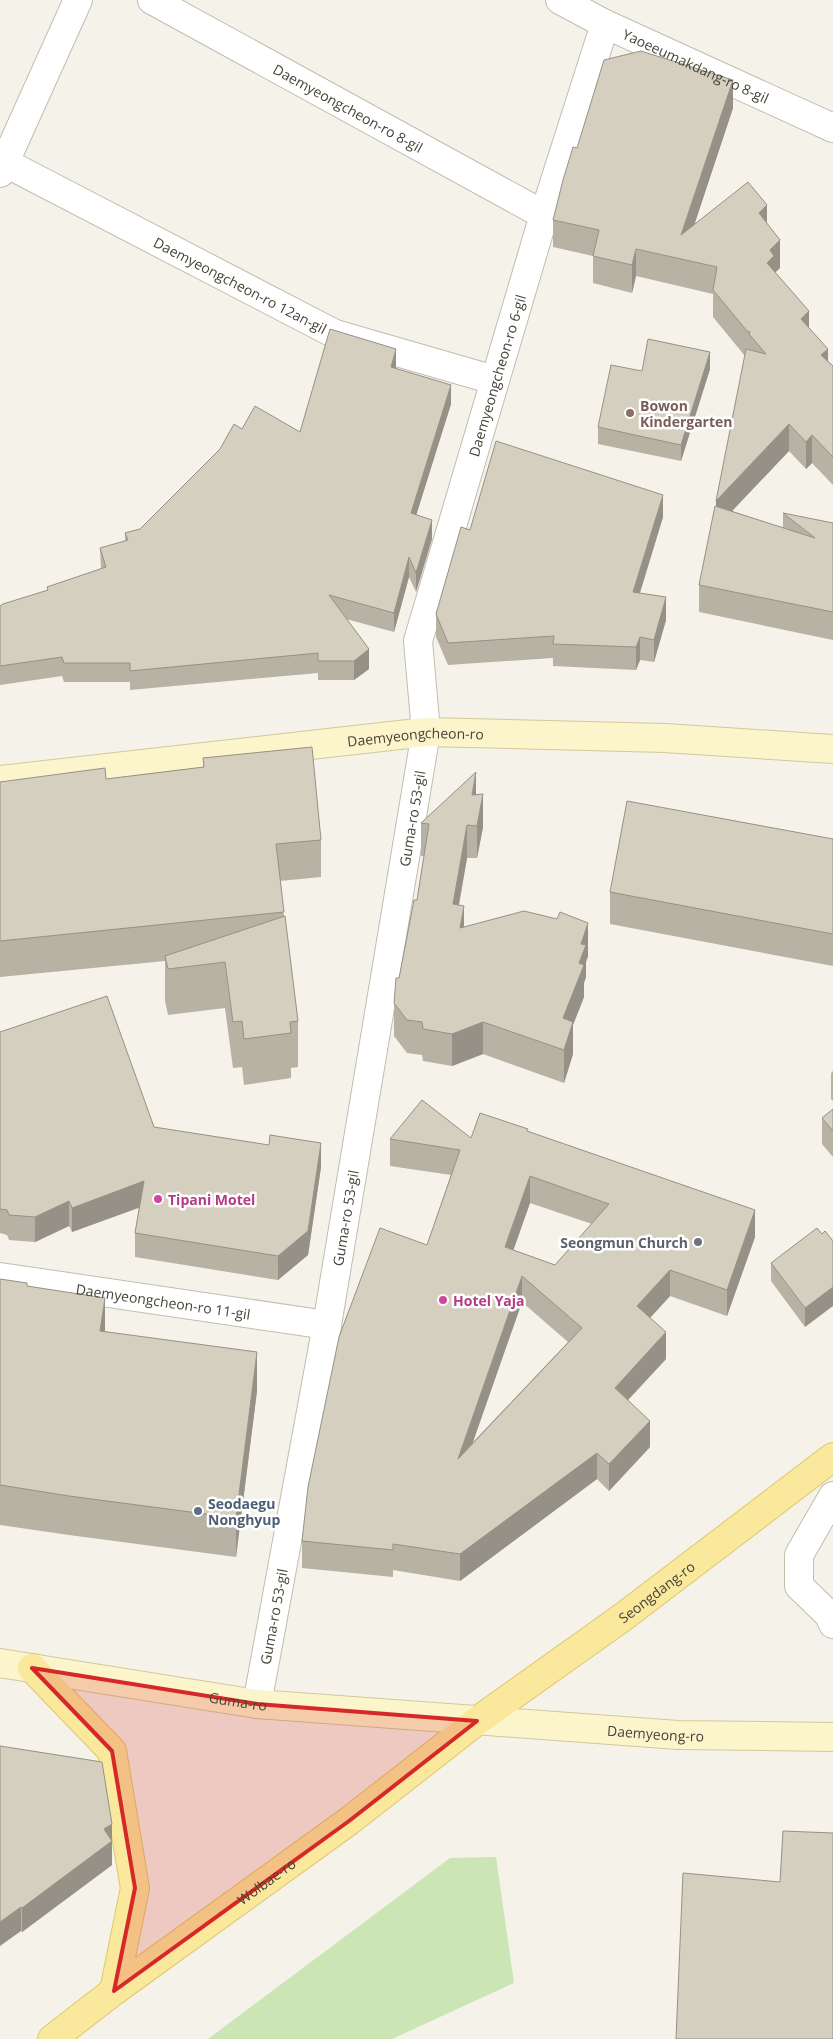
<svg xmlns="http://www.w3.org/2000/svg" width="833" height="2039" viewBox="0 0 833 2039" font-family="'Open Sans',sans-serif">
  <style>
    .green { fill: #cbe6b4 }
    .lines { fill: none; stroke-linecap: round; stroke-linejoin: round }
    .street-casing { stroke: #c2bdaf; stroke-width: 30 }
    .secondary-casing { stroke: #d2c89b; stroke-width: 30 }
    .primary-casing { stroke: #dfc86c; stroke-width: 30 }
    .street { stroke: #fff; stroke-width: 28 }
    .secondary { stroke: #fcf5cb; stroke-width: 28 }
    .primary { stroke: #fae89c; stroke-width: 28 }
    .wall { fill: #b7b2a4; fill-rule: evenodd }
    .shaded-wall { fill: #959186 }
    .building { fill: #d5cfbf; stroke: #959186; fill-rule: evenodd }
    .marked { fill: #d62828; fill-opacity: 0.2; stroke: #d62828; stroke-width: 4; stroke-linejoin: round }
    .education-dot { fill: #8d6e63; stroke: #fff; stroke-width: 2 }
    .hotel-dot { fill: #d1479c; stroke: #fff; stroke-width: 2 }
    .worship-dot { fill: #6b7280; stroke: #fff; stroke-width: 2 }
    .service-dot { fill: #5c6f8a; stroke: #fff; stroke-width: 2 }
    .labels { text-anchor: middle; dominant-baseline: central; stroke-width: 5; stroke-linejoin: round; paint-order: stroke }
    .street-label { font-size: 14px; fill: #474338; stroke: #fff }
    .education-label { font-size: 14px; font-weight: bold; fill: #785e54; stroke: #fff; text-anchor: start }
    .hotel-label { font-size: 14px; font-weight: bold; fill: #b23c85; stroke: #fff; text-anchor: start }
    .worship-label { font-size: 14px; font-weight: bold; fill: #5b616d; stroke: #fff; text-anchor: end }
    .service-label { font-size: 14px; font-weight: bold; fill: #4e5e75; stroke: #fff; text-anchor: start }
  </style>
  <rect width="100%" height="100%" fill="#f4f2e9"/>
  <!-- green -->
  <path class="green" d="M 496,1857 L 514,1983 L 392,2039 L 208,2039 L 450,1858 Z"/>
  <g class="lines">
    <!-- street casing -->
    <g class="street-casing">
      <g id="street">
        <path id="s1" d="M 152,0 L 544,215"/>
        <path id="s2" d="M 560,0 L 605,24 L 833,128"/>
        <path id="s3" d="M 0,160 L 335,334 L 494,380"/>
        <path d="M 0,173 L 78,0"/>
        <path id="s4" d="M 0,1277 L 327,1325"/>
        <path d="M 833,1496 L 799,1555 L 799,1586 L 829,1615 L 833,1624"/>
        <path id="s5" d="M 257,1704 L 327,1325 L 426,732 L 418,641 L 544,215 L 605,24"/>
      </g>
    </g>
    <!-- secondary casing -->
    <g class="secondary-casing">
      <g id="secondary">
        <path id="s6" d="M 0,780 L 426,732 L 665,738 L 833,749"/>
        <path id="s7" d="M 0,1663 L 257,1704 L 678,1735 L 833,1737"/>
      </g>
    </g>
    <!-- primary casing -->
    <g class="primary-casing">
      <g id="primary">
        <path d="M 32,1668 L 112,1751 L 135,1888 L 114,1991"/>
        <path id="s8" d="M 52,2039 L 114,1991 L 349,1821 L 477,1721 L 623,1617 L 833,1457"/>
      </g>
    </g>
    <!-- street -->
    <use href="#street" class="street"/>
    <!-- secondary -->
    <use href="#secondary" class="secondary"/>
    <!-- primary -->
    <use href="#primary" class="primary"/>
  </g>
  <!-- wall -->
  <path class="wall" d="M 733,108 L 694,225 L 767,223 L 780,268 L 775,273 L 809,328 L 828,361 L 833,366 L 833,485 L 812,463 L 806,469 L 789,451 L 732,511 L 783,528 L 783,513 L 833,523 L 833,640 L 699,612 L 699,585 L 716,506 L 745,356 L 713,317 L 713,294 L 636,276 L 632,293 L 593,283 L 593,256 L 553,247 L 553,220 L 577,148 Z
    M 396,368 L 451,404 L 416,515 L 432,539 L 416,592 L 409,577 L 394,632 L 346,619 L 369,669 L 354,680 L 318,680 L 318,673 L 130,690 L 130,682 L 64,682 L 62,676 L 0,685 L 0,606 L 47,591 L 47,587 L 101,569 L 100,548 L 125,541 L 125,533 L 140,529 L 242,429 L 300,432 Z
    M 710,369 L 681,461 L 598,444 L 598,427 L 642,371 Z
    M 663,517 L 640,593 L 666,620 L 654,662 L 640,660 L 636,670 L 553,666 L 553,658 L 448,665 L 436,637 L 436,614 L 470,530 Z
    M 203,758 L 321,840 L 321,877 L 280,881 L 284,916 L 298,1021 L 298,1067 L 291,1068 L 291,1078 L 244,1085 L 242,1067 L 233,1068 L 225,1008 L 168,1015 L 165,1001 L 165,961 L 0,977 L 0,782 L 106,779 L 203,767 Z
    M 476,795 L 483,827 L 477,858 L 467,858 L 459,905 L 464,927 L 588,956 L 586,962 L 586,977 L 584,983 L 584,997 L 573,1025 L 573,1054 L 564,1083 L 483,1054 L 452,1066 L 423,1061 L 422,1055 L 407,1053 L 394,1036 L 394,1003 L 417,900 L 424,856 L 421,856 L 421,823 Z
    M 833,839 L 833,966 L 610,924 L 610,892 Z
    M 0,1032 L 154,1127 L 321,1167 L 308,1255 L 278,1280 L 135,1257 L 135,1233 L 139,1207 L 72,1232 L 69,1226 L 35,1242 L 9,1240 L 7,1235 L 0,1233 Z
    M 833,1071 L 833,1101 L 831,1099 L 831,1073 Z
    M 833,1109 L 833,1157 L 822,1144 L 822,1118 Z
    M 528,1131 L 755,1237 L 727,1316 L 670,1296 L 650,1318 L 666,1359 L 628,1400 L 650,1447 L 609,1491 L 597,1479 L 460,1581 L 393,1570 L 393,1577 L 302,1568 L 302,1541 L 427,1245 L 451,1175 L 390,1166 L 390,1139 L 471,1138 ZM 530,1203 L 592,1224 L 555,1265 L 513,1250 ZM 522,1302 L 568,1342 L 472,1443 Z
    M 822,1234 L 805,1327 L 771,1281 L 771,1263 Z
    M 0,1279 L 27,1286 L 105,1331 L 257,1391 L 236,1557 L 69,1535 L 0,1525 Z
    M 0,1746 L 112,1824 L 112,1865 L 22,1932 L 21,1931 Z"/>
  <!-- shaded-wall -->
  <path class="shaded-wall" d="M 733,80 L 733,108 L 683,259 L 681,235 Z
    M 767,205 L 767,233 L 759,213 Z
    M 780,240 L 780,268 L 774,273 L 767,263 L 770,250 Z
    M 636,249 L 636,276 L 632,293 L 632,265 Z
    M 809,311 L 809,339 L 801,319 Z
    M 396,349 L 396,368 L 391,386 L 391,367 Z
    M 828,349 L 828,377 L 821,355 Z
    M 710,352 L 710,369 L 681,461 L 681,445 Z
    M 451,385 L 451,404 L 411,532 L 411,513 Z
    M 789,424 L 789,451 L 716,528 L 716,501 Z
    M 812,435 L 812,463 L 806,469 L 806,442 Z
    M 663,495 L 663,517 L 633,615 L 633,592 Z
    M 432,520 L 432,539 L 416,592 L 416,573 Z
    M 409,557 L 409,577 L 394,632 L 394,613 Z
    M 666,597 L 666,620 L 654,662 L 654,640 Z
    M 640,637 L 640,660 L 636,670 L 636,647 Z
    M 369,649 L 369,669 L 354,680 L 354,661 Z
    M 476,772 L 476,805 L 472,827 L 472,795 Z
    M 483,794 L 483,827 L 477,858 L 477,826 Z
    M 467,825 L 467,858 L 453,937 L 453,904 Z
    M 464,906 L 464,938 L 460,928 Z
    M 588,923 L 588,956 L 586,962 L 586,977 L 584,983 L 584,997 L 573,1025 L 573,1054 L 564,1083 L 564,1048 L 563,1051 L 563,1018 L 579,963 L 581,944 Z
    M 483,1022 L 483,1054 L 452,1066 L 452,1034 Z
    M 321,1143 L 321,1167 L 308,1255 L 278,1280 L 278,1256 Z
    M 530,1176 L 530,1203 L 505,1274 L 505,1247 Z
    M 144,1181 L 144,1206 L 72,1232 L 72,1208 Z
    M 69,1201 L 69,1226 L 35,1242 L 35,1217 Z
    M 755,1210 L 755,1237 L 727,1316 L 727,1290 Z
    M 670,1270 L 670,1296 L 637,1332 L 637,1306 Z
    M 522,1276 L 522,1302 L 458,1485 L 458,1459 Z
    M 833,1287 L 833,1306 L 805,1327 L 805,1308 Z
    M 105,1298 L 105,1337 L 100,1331 Z
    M 666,1332 L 666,1359 L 615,1414 L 615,1388 Z
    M 257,1352 L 257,1391 L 236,1557 L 236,1518 Z
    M 650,1421 L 650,1447 L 609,1491 L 609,1464 Z
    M 597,1453 L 597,1479 L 460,1581 L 460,1554 Z
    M 112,1824 L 112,1865 L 22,1932 L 22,1908 L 104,1829 Z
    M 21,1907 L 21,1931 L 0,1946 L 0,1922 Z"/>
  <!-- building -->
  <path class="building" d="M 641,51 L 733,80 L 681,235 L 748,182 L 767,205 L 759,213 L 780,240 L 770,250 L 774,256 L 767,263 L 809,311 L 801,319 L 828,349 L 821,355 L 833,366 L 833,457 L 812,435 L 806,442 L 789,424 L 716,501 L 746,349 L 766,354 L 749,334 L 750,332 L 747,331 L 713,290 L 717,267 L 636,249 L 632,265 L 593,256 L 599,230 L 553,220 L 563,180 L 573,147 L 577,148 L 604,60 Z
    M 330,329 L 396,349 L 391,367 L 451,385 L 411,513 L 432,520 L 416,573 L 409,557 L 394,613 L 329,595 L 369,649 L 354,661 L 318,661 L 318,653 L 130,671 L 130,663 L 64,663 L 62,657 L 0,666 L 0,606 L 3,604 L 48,590 L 47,587 L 106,567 L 100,548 L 128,540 L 125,533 L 140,529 L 220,449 L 234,424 L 242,429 L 255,406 L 300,432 Z
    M 648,339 L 710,352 L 681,445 L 598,427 L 611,365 L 642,371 Z
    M 496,441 L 663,495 L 633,592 L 666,597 L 654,640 L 640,637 L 636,647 L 553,644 L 554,636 L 448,643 L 436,614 L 461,527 L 470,530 Z
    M 715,506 L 815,538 L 783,513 L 833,523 L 833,612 L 699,585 Z
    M 312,747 L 321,840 L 276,844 L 284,912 L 0,941 L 0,782 L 105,768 L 106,779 L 204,767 L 203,758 Z
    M 476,772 L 472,795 L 483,794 L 477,826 L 467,825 L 453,904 L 464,906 L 460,928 L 524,911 L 557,919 L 560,912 L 588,923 L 581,944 L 586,945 L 579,963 L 584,965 L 563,1018 L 573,1022 L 564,1050 L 483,1022 L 452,1034 L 423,1029 L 422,1022 L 407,1020 L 394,1003 L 396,978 L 399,978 L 414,900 L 417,900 L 429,824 L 421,823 Z
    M 627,801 L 833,839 L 833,934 L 610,892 Z
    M 285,916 L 298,1021 L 290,1022 L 291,1033 L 244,1039 L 242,1021 L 233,1022 L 225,962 L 168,969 L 165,956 Z
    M 107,996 L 154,1127 L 269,1145 L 270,1135 L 321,1143 L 308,1231 L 278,1256 L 135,1233 L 144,1181 L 72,1208 L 69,1201 L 35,1217 L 9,1215 L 7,1210 L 0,1209 L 0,1032 Z
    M 422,1100 L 471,1138 L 480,1113 L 528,1129 L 527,1131 L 755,1210 L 727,1290 L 670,1270 L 637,1306 L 666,1332 L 615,1388 L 650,1421 L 609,1464 L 597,1453 L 460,1554 L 393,1544 L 393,1550 L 302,1541 L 308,1487 L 339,1337 L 380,1228 L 427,1245 L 460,1150 L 390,1139 ZM 530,1176 L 609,1204 L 555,1265 L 505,1247 ZM 522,1276 L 582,1328 L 458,1459 Z
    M 833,1109 L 833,1131 L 822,1118 Z
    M 817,1228 L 822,1234 L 825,1231 L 833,1241 L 833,1287 L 805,1308 L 771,1263 Z
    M 0,1279 L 27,1283 L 27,1286 L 105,1298 L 100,1331 L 257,1352 L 236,1518 L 69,1496 L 0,1485 Z
    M 0,1746 L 102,1762 L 112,1824 L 104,1829 L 112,1841 L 22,1908 L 21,1907 L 0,1922 Z
    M 783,1831 L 833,1833 L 833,2039 L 676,2039 L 683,1873 L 780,1882 Z"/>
  <!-- marked area -->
  <path class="marked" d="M 32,1668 L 257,1704 L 477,1721 L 349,1821 L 114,1991 L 135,1888 L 112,1751 Z"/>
  <!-- markers -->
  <circle class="education-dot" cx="630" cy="413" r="5"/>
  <g class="hotel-dot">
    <circle cx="158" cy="1199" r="5"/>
    <circle cx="443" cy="1300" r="5"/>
  </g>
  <circle class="worship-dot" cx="698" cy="1242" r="5"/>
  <circle class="service-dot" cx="198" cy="1511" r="5"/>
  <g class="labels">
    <!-- street labels -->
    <g class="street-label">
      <text stroke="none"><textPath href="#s2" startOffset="151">Yaoeeumakdang-ro 8-gil</textPath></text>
      <text stroke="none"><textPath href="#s1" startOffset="224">Daemyeongcheon-ro 8-gil</textPath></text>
      <text stroke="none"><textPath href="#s3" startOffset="271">Daemyeongcheon-ro 12an-gil</textPath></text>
      <text stroke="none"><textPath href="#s5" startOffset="1355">Daemyeongcheon-ro 6-gil</textPath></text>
      <text stroke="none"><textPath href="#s6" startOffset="418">Daemyeongcheon-ro</textPath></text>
      <text stroke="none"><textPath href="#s5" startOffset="899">Guma-ro 53-gil</textPath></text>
      <text stroke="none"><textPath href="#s5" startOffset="494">Guma-ro 53-gil</textPath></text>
      <text stroke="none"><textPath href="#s4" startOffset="165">Daemyeongcheon-ro 11-gil</textPath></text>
      <text stroke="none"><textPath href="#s8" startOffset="752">Seongdang-ro</textPath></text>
      <text stroke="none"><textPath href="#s5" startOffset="89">Guma-ro 53-gil</textPath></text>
      <text stroke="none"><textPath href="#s7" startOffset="241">Guma-ro</textPath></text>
      <text stroke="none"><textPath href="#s7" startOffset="660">Daemyeong-ro</textPath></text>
      <text stroke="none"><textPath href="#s8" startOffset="266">Wolbae-ro</textPath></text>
    </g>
    <!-- education labels -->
    <g class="education-label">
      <text x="640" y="405">Bowon<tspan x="640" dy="16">Kindergarten</tspan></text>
    </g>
    <!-- hotel labels -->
    <g class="hotel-label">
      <text x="168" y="1199">Tipani Motel</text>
      <text x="453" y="1300">Hotel Yaja</text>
    </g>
    <!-- worship labels -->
    <g class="worship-label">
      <text x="688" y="1242">Seongmun Church</text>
    </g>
    <!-- service labels -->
    <g class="service-label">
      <text x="208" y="1503">Seodaegu<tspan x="208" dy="16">Nonghyup</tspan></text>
    </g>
  </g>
</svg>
